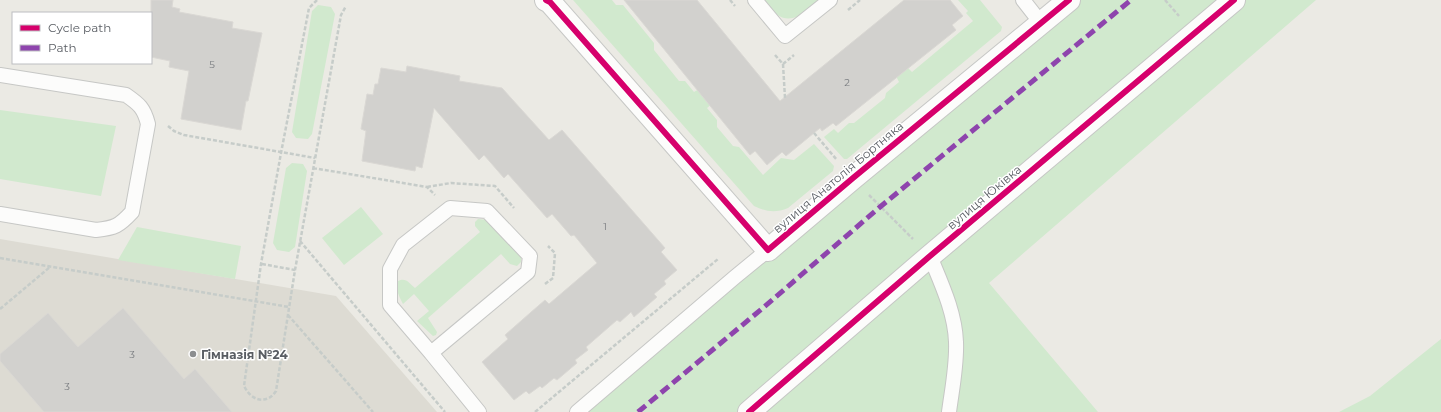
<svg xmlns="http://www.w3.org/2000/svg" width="1441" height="412" viewBox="0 0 1441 412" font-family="Montserrat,sans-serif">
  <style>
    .education { fill: #dddbd3 }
    .green { fill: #d1e9ce }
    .building { fill: #d2d1ce; stroke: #dad8d4 }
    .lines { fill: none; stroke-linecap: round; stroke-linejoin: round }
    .service-casing { stroke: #c6c7c5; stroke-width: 16 }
    .minor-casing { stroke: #c6c7c5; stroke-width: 24 }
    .path { stroke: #c6ccc9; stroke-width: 2.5; stroke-dasharray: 4 2; stroke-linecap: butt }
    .service { stroke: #fcfcfb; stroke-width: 14 }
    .minor { stroke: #fcfcfb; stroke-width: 22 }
    .quiet { stroke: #8e44ad; stroke-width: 5; stroke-dasharray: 10 5; stroke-linecap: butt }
    .cycleway-casing { stroke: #fff; stroke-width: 8 }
    .cycleway { stroke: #d6006c; stroke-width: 6 }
    .poi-dot { fill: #8c8e90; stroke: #fff; stroke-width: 1.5 }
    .labels { text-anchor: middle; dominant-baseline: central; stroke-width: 3; stroke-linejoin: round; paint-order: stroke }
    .number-label { font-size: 10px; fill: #787b7f }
    .street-label { font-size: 12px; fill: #595d63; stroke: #fff }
    .poi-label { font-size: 12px; font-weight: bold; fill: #595d63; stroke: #fff; text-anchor: start }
  </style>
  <rect width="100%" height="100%" fill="#ebeae4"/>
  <!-- education -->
  <path class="education" d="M 0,239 L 336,296 L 437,412 L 0,412 Z"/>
  <!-- green -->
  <path class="green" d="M 573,0 L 612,0 L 616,5 L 623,5 L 654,43 L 654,50 L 679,81 L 685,81 L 694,92 L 699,89 L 712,104 L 707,108 L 717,120 L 717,127 L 733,146 L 739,147 L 763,175 L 781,158 L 794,160 L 814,144 L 834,166 L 833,171 L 788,208 C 776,213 766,212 754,206 Z
    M 763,0 L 820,0 C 808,11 792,26 776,14 C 771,11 767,5 763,0 Z
    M 958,0 L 980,0 L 1002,27 L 1001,31 L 847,159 L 844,159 L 824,137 L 834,129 L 838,133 L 849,123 L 854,123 L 885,98 L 886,93 L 899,82 L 896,76 L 907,67 L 912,72 L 973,21 L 966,13 L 968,11 Z
    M 1069,0 L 1316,0 L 989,283 L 1098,412 L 577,412 Z
    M 318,5 L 331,7 L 335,14 L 312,134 L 308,139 L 296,138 L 292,132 L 312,11 Z
    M 0,110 L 116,126 L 101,196 L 0,179 Z
    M 292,163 L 303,164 L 307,171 L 295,247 L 289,252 L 277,250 L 273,243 L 286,168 Z
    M 361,207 L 383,234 L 344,265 L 322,238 Z
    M 478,219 L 488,220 L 521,256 L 521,262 L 517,266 L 510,264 L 501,254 L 428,318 L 437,332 L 436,335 L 433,336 L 417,321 L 429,311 L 414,294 L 403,304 C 399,296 395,289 398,281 C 406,277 409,283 415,288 L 480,232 L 475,226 L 475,222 Z
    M 137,227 L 241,246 L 235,279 L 118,260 Z
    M 1441,339 L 1441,412 L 1339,412 L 1370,396 Z"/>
  <!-- building -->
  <path class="building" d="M 151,0 L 173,0 L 172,7 L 180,9 L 179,12 L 233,22 L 232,28 L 262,33 L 248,101 L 246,101 L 241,130 L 181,119 L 189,71 L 169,67 L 170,61 L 151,57 Z
    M 624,0 L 697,0 L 780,101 L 904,0 L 950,0 L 963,16 L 952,25 L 956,30 L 836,126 L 833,123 L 822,131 L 820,128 L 786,156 L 782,152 L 767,165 L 755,151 L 750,155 Z
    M 407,66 L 460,76 L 459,81 L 502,88 L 549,140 L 562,130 L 665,248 L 661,252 L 677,270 L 664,281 L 666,284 L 654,294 L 657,297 L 634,317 L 631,312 L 620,322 L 617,320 L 586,347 L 588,350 L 575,360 L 577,363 L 557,380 L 554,378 L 542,388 L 540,386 L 529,394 L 526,391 L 514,400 L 482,362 L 508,339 L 505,335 L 530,313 L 545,300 L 549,304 L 597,263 L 574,235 L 571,236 L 552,214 L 547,218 L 508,174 L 504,178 L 484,155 L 479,160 L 434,108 L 422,168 L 416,166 L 415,171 L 362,161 L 366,131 L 361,129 L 367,94 L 373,95 L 375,84 L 378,84 L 381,68 L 406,72 Z
    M 123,308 L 184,379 L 195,369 L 232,412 L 44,412 L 0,361 L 0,354 L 48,313 L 78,347 Z"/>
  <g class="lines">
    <!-- service casing -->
    <g class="service-casing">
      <path id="service" d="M 755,0 L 785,36 L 830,0
        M 1023,0 L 1041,23
        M 0,75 L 126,95 C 139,104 144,108 148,124 L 132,212 C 119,226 115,228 96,230 L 0,214
        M 930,256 C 941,283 955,312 956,342 C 957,365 952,389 949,412
        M 431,353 L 528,272 L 530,256 L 487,211 L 450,208 L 403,245 L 390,269 L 390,305 L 431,353 L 479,412
        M 577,412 L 735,277 L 768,250"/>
    </g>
    <!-- minor casing -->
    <g class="minor-casing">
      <path id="minor" d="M 546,0 L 550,2 L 768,250 L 853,178 L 1069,0
        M 749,412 L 930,256 L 1234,0"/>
    </g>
    <!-- path -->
    <path class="path" d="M 317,0 L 309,8 L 281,153 L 261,264 L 244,386 C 249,396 258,403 269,398 C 271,397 274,394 276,391 L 295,270 L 341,15 L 346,6
      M 730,0 L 735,6
      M 1165,0 L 1179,16
      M 848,10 L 860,0
      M 775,55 L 783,64 L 794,55
      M 783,64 L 785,98
      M 168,126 L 174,131 L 184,135 L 315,158
      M 814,133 L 837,160
      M 313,168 L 427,187 L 435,195
      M 427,187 L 451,183 L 495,186 L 514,208
      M 869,195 L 913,239
      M 300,241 L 445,412
      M 0,258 L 289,307
      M 262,264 L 295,270
      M 545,284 L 553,278 L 555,253 L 548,246
      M 0,309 L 50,267
      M 288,315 L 373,412
      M 535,412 L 718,259"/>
    <!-- service -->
    <use href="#service" class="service"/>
    <!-- minor -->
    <use href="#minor" class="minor"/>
    <!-- quiet -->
    <path class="quiet" d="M 638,412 L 764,307 L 880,207 L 1131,0"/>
    <!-- cycleway casing -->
    <g class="cycleway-casing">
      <path id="cycleway" d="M 546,0 L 550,2 L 768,250 L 853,178 L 1069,0
        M 749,412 L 930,256 L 1234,0"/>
    </g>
    <!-- cycleway -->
    <use href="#cycleway" class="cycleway"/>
  </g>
  <!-- markers -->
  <circle class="poi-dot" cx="193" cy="354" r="4"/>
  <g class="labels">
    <!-- number labels -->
    <g class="number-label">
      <text x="212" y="64">5</text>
      <text x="847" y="82">2</text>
      <text x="605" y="226">1</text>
      <text x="132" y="354">3</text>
      <text x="67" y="386">3</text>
    </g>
    <!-- street labels -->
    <g class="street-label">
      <text transform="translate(838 177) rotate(-40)">вулиця Анатолія Бортняка</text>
      <text transform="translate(984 197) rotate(-40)">вулиця Юківка</text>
    </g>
    <!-- poi labels -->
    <g class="poi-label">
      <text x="201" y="354">Гімназія №24</text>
    </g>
  </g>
  <!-- legend -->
  <rect x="12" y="12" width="140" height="52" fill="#ffffff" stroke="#bdbec1"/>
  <rect x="20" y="25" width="20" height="6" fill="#d6006c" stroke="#bdbec1"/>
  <text x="48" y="32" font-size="12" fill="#595d63">Cycle path</text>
  <rect x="20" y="45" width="20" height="6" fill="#8e44ad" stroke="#bdbec1"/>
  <text x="48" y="52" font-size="12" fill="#595d63">Path</text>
</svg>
